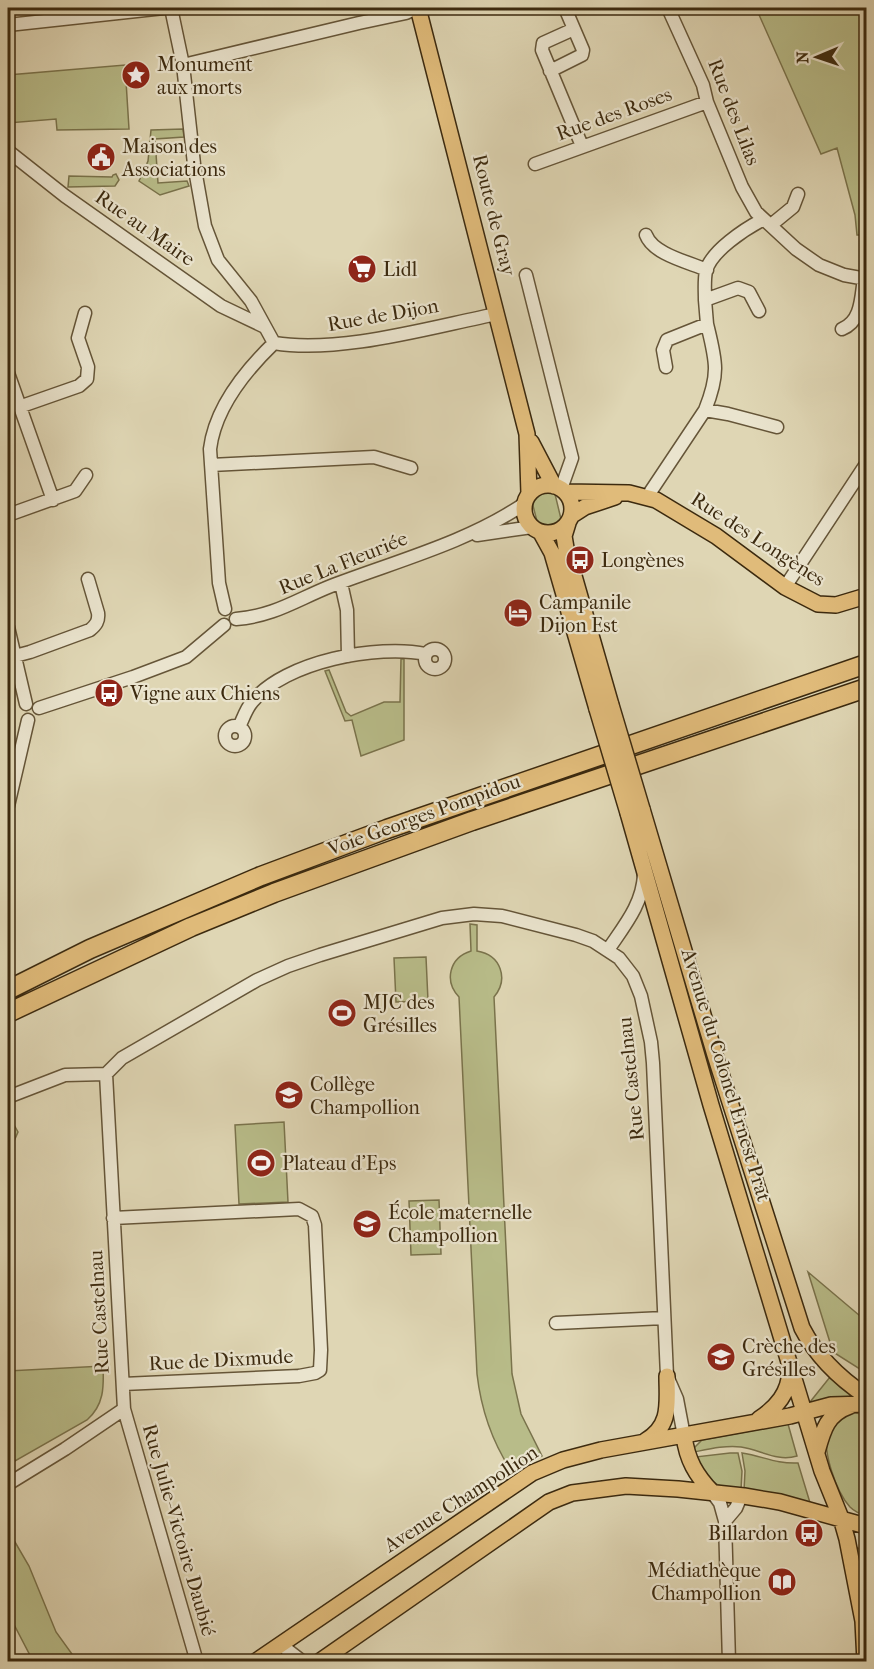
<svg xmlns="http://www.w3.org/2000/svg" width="874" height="1669" viewBox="0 0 874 1669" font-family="'IM FELL French Canon',serif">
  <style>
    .green { fill: #b8bc89; stroke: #7a734c; stroke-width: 1.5 }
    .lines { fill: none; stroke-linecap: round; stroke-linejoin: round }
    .minor-casing { stroke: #655538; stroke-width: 15 }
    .major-casing { stroke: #3c2a0f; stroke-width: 18 }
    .highway-casing { stroke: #3c2a0f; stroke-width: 21 }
    .minor { stroke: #eae4ce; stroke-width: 12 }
    .major { stroke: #e0bb7a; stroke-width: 15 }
    .highway { stroke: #e0bb7a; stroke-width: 18 }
    .major-bridge-casing { stroke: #3c2a0f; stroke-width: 18; stroke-linecap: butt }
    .major-bridge { stroke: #e0bb7a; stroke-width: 15 }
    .labels { text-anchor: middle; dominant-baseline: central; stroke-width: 4.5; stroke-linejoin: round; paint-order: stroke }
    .poi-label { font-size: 20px; fill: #3c2a0f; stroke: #eae4ce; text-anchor: start }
    .street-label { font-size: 20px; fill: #3c2a0f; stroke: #eae4ce }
  </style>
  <rect width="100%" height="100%" fill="#dfd6b4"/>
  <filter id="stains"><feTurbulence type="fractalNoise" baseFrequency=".00333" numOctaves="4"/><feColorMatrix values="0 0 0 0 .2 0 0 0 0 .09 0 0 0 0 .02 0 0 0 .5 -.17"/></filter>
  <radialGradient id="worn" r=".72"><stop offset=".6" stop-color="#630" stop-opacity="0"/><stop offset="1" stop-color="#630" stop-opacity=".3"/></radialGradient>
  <!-- green -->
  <path class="green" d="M 756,8 L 866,8 L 866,235 L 857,235 L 855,215 L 837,148 L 821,154 Z
    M 125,65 L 129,129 L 57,130 L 56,119 L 8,123 L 8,75 Z
    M 183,129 L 184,137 L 155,139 L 158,183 L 187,181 L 189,186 L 160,195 L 139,181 L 148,161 L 151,130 Z
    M 116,174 L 119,180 L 115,186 L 68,187 L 69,176 L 112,177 L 113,175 Z
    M 541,492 L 551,492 L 555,494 L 561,519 C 554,526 547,528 538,525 L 531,498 Z
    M 401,659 L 404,659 L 404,740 L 361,756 L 352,720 L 345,721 L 325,671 L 329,670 L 346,712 L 351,716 L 384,702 L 400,702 Z
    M 470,924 L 477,925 L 477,951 C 501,955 509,979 494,997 L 512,1374 L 521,1414 L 542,1456 L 512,1472 C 492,1442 481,1409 477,1374 L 459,997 C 444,981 449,958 471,951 Z
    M 426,957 L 428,1001 L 396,1002 L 394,958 Z
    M 8,1121 L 13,1123 L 18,1132 L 8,1155 L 10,1235 L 8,1238 Z
    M 284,1122 L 288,1202 L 239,1204 L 235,1125 Z
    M 439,1200 L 441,1254 L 411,1255 L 409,1201 Z
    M 808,1272 L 866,1321 L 866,1373 L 833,1352 Z
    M 8,1366 L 8,1371 L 103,1366 C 104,1387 104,1405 87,1420 L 8,1465 Z
    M 830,1377 L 852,1395 L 851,1397 L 812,1404 L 810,1402 Z
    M 845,1413 L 856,1413 L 866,1415 L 866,1515 C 860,1514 855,1512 850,1507 C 837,1493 820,1448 829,1430 C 832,1424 840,1418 845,1413 Z
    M 788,1424 L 797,1456 C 777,1462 761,1450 741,1447 C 726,1445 709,1449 694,1452 L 693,1449 L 702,1440 Z
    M 730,1453 L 738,1453 L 742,1471 L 741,1490 C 714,1489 707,1479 695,1457 Z
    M 742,1453 C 763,1456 775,1464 798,1463 L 811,1506 L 744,1491 L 745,1471 Z
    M 8,1530 L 29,1566 L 56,1632 L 77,1661 L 33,1661 L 8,1613 Z
    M 856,1547 L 866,1553 L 866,1616 Z"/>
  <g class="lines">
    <!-- minor casing -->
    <g class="minor-casing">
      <path id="minor" d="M 171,8 L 183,65 L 194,164 L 205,226 L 218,260 L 251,301 L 274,343
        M 565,8 L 574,29
        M 668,8 L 703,85 L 707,102 L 742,187 L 756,212 L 796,249 L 819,265 L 844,275 L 866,279
        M 8,25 L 164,8
        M 183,65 L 359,23 L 406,13 L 416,8
        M 550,71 L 582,55 L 583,50 L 574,29 L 543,43 L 542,50 L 582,146
        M 8,151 L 65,196 L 221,306 L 265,327
        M 535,164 L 707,102
        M 771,225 L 793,207 L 798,194
        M 646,235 C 653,254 688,262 707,270
        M 526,275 L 572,458 L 561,489
        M 705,300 C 705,291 704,280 706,271 C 711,251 745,229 762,220
        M 707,324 L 705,300 L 738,288 L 749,292 L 759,311
        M 842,329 C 862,321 861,297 864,278
        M 274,343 C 340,354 431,327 497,314
        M 666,367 L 663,350 L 667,340 L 707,324 C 716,361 720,373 705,410
        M 8,373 L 53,500
        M 19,407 L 79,386 L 87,379 L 88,367 L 78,338 L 85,313
        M 211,465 L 374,457 L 411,468
        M 649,498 L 651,491 L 705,410 L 728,414 L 777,427
        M 8,515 L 75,491 L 86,475
        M 477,535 L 532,527
        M 341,583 L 347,610 L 348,656
        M 785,587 L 866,464
        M 225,609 L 219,583 L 210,449 C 215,408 245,371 274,343
        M 236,619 C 274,616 296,600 331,586 C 396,561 466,543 524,504
        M 8,627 L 26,704
        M425 659a10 10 0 1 1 20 0a10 10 0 1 1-20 0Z
        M 15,656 L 30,652 L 90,630 C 96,625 99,621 98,613 L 88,579
        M 39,708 L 133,677 L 186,657 L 224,625
        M225 736a10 10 0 1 1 20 0a10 10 0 1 1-20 0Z
        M 239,727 C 243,719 246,709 252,702 C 285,661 378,644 426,654
        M 8,806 L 28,720
        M 608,950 C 624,926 643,904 644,874
        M 8,1097 L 65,1075 L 106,1074
        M 113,1218 L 299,1209 L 312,1216 L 315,1225 L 321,1350 L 320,1370 L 315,1373 L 299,1376 L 123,1384
        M 556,1323 L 664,1318
        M 124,1409 L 197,1662
        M 8,1484 L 65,1449 L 124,1409 L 106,1074 L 122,1058 L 257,980 L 288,966 L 320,955 L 442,918 L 474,914 L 502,916 L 576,935 L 593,941 L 619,958 L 633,976 L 641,996 L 651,1042 L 653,1063 L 667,1376 L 677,1399 L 684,1436
        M 712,1492 L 720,1503 L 725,1521 L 729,1662
        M 725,1521 L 736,1508 L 741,1496
        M 281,1645 L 303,1662"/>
    </g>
    <!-- major casing -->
    <g class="major-casing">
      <path id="major" d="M 418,8 L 527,434 L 529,494
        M 531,442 L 554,486
        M524 509a24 24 0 1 1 48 0a24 24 0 1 1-48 0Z
        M 565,492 L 629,493 L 656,500 L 716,536 L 785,587 L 818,604 L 836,605 L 866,596
        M 571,516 L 585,507 L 615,497
        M 568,523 L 564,536 L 566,548 L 611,705
        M 541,533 L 552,553 L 597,709
        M 642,809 L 715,1055 L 802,1328 C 817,1357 839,1378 866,1396
        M 628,813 L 711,1105 L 822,1471 L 841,1518 L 847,1539 L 863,1621 L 865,1662
        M 759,1419 C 777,1407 789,1393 790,1371
        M 684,1436 C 687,1460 696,1475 712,1492
        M 645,1441 C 672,1426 667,1402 667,1376
        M 817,1452 C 823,1430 827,1414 850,1406
        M 255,1662 L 532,1473 L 563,1460 L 601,1450 L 790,1416 L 831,1405 L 866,1404
        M 319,1662 L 549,1502 L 572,1493 L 626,1486 L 678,1489 L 744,1496 L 780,1502 L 866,1526"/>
    </g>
    <!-- highway casing -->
    <g class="highway-casing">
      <path id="highway" d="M 8,990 L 90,949 L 261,876 L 387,829 L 866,664
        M 8,1013 L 191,927 L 274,893 L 472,821 L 866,688"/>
    </g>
    <!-- minor -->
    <use href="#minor" class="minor"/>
    <!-- major -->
    <use href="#major" class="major"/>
    <!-- highway -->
    <use href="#highway" class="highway"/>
    <!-- major-bridge casing -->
    <g class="major-bridge-casing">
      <path id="major-bridge" d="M 611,705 L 642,809
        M 597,709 L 628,813"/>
    </g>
    <!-- major-bridge -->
    <use href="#major-bridge" class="major-bridge"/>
  </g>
  <!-- icons -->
  <defs>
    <g id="sight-disc" transform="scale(1.5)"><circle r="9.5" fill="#8f2418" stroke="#eae4ce"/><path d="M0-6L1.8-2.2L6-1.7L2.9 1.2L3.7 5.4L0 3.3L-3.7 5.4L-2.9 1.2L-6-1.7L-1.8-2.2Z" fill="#fff"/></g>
    <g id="civic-disc" transform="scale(1.5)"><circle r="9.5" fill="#8f2418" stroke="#eae4ce"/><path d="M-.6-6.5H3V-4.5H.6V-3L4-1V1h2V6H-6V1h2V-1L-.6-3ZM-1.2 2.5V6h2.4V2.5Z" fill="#fff"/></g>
    <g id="supermarket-disc" transform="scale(1.5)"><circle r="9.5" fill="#8f2418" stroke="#eae4ce"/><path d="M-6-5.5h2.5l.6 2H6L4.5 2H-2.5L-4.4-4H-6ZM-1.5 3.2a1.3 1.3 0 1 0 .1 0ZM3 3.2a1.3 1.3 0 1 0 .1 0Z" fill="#fff"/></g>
    <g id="bus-disc" transform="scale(1.5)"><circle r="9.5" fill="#8f2418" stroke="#eae4ce"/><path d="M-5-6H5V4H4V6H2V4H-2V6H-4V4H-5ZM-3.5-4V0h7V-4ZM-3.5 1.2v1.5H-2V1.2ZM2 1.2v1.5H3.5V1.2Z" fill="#fff"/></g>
    <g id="hotel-disc" transform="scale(1.5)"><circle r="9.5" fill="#8f2418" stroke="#eae4ce"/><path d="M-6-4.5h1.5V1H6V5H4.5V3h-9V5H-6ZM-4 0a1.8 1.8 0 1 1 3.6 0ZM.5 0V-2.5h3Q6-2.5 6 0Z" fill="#fff"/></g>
    <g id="stadium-disc" transform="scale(1.5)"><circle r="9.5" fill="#8f2418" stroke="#eae4ce"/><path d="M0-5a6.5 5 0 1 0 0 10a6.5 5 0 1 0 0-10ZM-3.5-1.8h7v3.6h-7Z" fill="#fff"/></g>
    <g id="school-disc" transform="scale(1.5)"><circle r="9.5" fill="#8f2418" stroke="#eae4ce"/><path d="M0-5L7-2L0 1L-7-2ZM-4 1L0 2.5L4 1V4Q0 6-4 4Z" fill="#fff"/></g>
    <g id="library-disc" transform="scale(1.5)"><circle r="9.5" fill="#8f2418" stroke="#eae4ce"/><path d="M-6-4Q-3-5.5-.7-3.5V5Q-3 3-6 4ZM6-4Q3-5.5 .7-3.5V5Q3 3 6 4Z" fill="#fff"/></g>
  </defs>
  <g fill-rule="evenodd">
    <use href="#sight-disc" x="136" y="75"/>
    <use href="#civic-disc" x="101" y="157"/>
    <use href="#supermarket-disc" x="362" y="269"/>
    <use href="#bus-disc" x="580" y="560"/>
    <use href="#hotel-disc" x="518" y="613"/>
    <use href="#bus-disc" x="109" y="693"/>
    <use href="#stadium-disc" x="342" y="1013"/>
    <use href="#school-disc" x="289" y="1095"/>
    <use href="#stadium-disc" x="261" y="1163"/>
    <use href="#school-disc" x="367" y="1224"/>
    <use href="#school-disc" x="721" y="1357"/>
    <use href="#bus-disc" x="809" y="1533"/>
    <use href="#library-disc" x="782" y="1582"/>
  </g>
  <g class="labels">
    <!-- poi labels -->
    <g class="poi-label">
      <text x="157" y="64">Monument<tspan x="157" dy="23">aux morts</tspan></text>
      <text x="122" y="146">Maison des<tspan x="122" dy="23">Associations</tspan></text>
      <text x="383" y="269">Lidl</text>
      <text x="601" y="560">Longènes</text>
      <text x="539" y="602">Campanile<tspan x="539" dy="23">Dijon Est</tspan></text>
      <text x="130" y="693">Vigne aux Chiens</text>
      <text x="363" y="1002">MJC des<tspan x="363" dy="23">Grésilles</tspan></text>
      <text x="310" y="1084">Collège<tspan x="310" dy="23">Champollion</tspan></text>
      <text x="282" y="1163">Plateau d'Eps</text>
      <text x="388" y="1212">École maternelle<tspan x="388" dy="23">Champollion</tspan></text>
      <text x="742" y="1346">Crèche des<tspan x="742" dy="23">Grésilles</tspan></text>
      <text x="788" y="1533" text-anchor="end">Billardon</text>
      <text x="761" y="1570" text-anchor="end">Médiathèque<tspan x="761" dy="23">Champollion</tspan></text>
    </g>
    <!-- street labels -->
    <g class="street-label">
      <text transform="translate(734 112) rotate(69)">Rue des Lilas</text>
      <text transform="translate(614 114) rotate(-20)">Rue des Roses</text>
      <text transform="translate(494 215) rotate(76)">Route de Gray</text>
      <text transform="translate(145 228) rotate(35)">Rue au Maire</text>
      <text transform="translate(383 315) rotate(-10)">Rue de Dijon</text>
      <text transform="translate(758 539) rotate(33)">Rue des Longènes</text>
      <text transform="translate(343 563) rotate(-22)">Rue La Fleuriée</text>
      <text transform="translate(424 815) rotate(-20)">Voie Georges Pompidou</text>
      <text transform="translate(726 1075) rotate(73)">Avenue du Colonel Ernest Prat</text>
      <text transform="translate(631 1079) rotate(-96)">Rue Castelnau</text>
      <text transform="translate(99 1312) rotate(-93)">Rue Castelnau</text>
      <text transform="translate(221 1360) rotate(-3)">Rue de Dixmude</text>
      <text transform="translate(461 1499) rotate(-33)">Avenue Champollion</text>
      <text transform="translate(179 1530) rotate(74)">Rue Julie-Victoire Daubié</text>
    </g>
  </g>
  <!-- margin -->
  <rect width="874" height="1669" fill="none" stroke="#dfd6b4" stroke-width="30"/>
  <rect x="9" y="9" width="856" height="1651" fill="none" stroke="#3c2a0f" stroke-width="3"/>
  <rect x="15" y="15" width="844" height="1639" fill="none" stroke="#3c2a0f" stroke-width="1.5"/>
  <!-- north arrow -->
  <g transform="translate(817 57) rotate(268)" stroke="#eae4ce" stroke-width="4.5" paint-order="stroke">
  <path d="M0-4.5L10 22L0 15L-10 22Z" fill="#3c2a0f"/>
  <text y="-9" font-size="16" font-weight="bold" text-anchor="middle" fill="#3c2a0f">N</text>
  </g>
  <rect width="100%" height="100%" filter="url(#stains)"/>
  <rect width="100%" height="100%" fill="url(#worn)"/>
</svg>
